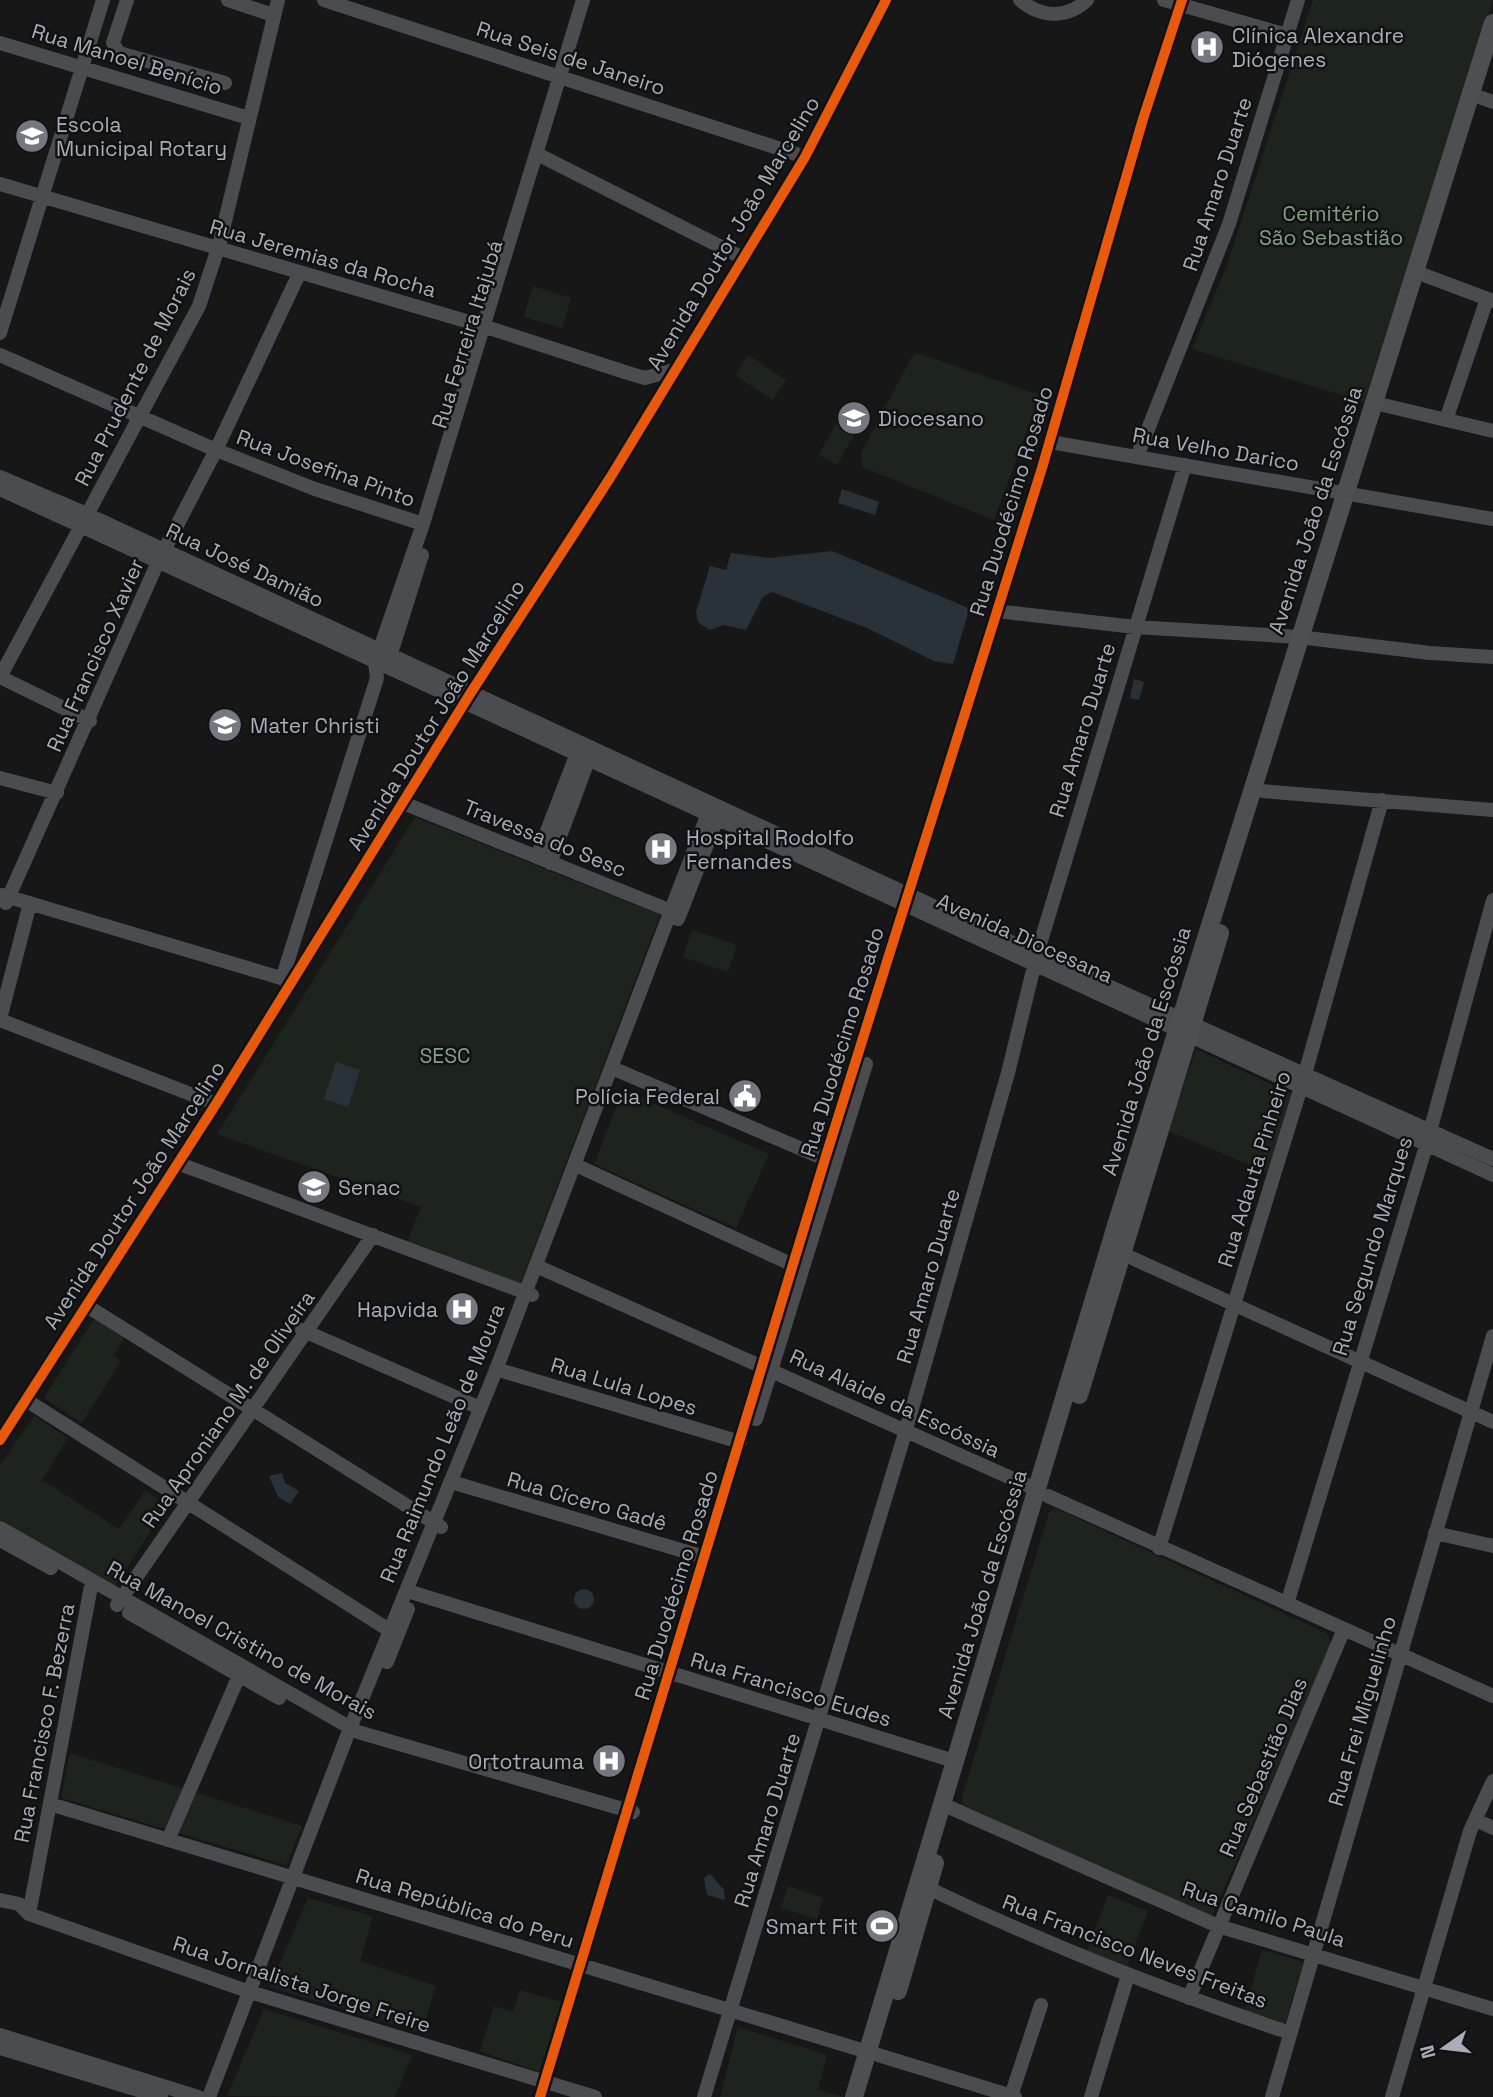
<svg xmlns="http://www.w3.org/2000/svg" width="1493" height="2097" viewBox="0 0 1493 2097" font-family="'Space Grotesk',sans-serif">
  <style>
    .green { fill: #1d241e }
    .water { fill: #2a3239 }
    .lines { fill: none; stroke-linecap: round; stroke-linejoin: round }
    .minor { stroke: #4b4c50; stroke-width: 14 }
    .major { stroke: #4d4f52; stroke-width: 18 }
    .cycleway-casing { stroke: #111113; stroke-width: 15 }
    .cycleway { stroke: #e8590c; stroke-width: 10 }
    .labels { text-anchor: middle; dominant-baseline: central; stroke-width: 5; stroke-linejoin: round; paint-order: stroke }
    .poi-label { font-size: 21px; fill: #a8adb8; stroke: #111113; text-anchor: start }
    .street-label { font-size: 21px; fill: #a8adb8; stroke: #111113 }
    .park-label { font-size: 21px; fill: #7fa381; stroke: #111113 }
  </style>
  <rect width="100%" height="100%" fill="#171717"/>
  <!-- green -->
  <path class="green" d="M 1313,0 L 1493,0 L 1364,402 L 1192,349 L 1227,265 Z
    M 533,286 L 571,298 L 562,328 L 524,317 Z
    M 917,353 L 1040,395 L 994,520 L 862,467 L 861,453 L 911,358 Z
    M 748,355 L 786,380 L 773,400 L 735,375 Z
    M 840,416 L 859,426 L 837,465 L 819,455 Z
    M 415,817 L 660,915 L 519,1287 L 407,1242 L 421,1207 L 217,1134 Z
    M 692,930 L 737,945 L 728,972 L 683,957 Z
    M 1196,1049 L 1293,1095 L 1267,1172 L 1168,1131 Z
    M 623,1090 L 769,1154 L 736,1228 L 594,1164 Z
    M 95,1317 L 126,1336 L 114,1355 L 121,1361 L 82,1423 L 44,1398 Z
    M 34,1416 L 68,1438 L 42,1480 L 119,1529 L 145,1491 L 168,1504 L 112,1591 L 0,1525 L 0,1465 Z
    M 1057,1509 L 1328,1634 L 1331,1646 L 1211,1918 L 963,1805 L 962,1797 L 1047,1519 L 1049,1512 Z
    M 70,1753 L 302,1826 L 286,1865 L 61,1798 Z
    M 788,1886 L 823,1898 L 817,1919 L 781,1908 Z
    M 1108,1895 L 1148,1911 L 1127,1966 L 1087,1951 Z
    M 308,1898 L 373,1916 L 360,1961 L 436,1986 L 422,2033 L 270,1987 Z
    M 1262,1950 L 1303,1962 L 1285,2024 L 1244,2012 Z
    M 520,1990 L 562,2002 L 539,2072 L 480,2051 L 494,2006 L 513,2012 Z
    M 264,2009 L 412,2055 L 395,2097 L 227,2096 Z
    M 738,2027 L 827,2055 L 818,2090 L 844,2097 L 720,2097 Z"/>
  <!-- water -->
  <path class="water" d="M 842,489 L 879,502 L 875,515 L 838,503 Z
    M 832,551 L 966,607 L 969,610 L 953,664 L 934,661 L 867,628 L 772,592 L 763,597 L 746,630 L 724,625 L 709,630 L 698,622 L 696,612 L 710,566 L 726,570 L 731,553 L 769,558 Z
    M 1134,679 L 1144,682 L 1139,700 L 1130,698 Z
    M 336,1062 L 360,1070 L 348,1107 L 324,1099 Z
    M 282,1473 L 285,1483 L 299,1491 L 290,1504 L 278,1497 L 269,1476 Z
    M574 1599a10 10 0 1 1 20 0a10 10 0 1 1-20 0Z
    M 710,1874 L 724,1890 L 725,1900 L 707,1895 L 704,1878 Z"/>
  <g class="lines">
    <!-- minor -->
    <path class="minor" d="M 127,0 L 113,43 L 119,53 L 225,83
      M 228,0 L 267,13
      M 324,0 L 805,157
      M 1020,0 C 1041,18 1067,19 1087,0
      M 1164,0 L 1287,35
      M 0,43 L 242,116
      M 1479,97 L 1493,102
      M 543,157 L 743,258
      M 0,184 L 483,326 L 631,374 L 645,378 L 674,370
      M 1424,275 L 1493,301
      M 0,333 L 103,0
      M 0,355 L 216,450 L 315,489 L 423,524
      M 1383,405 L 1493,431
      M 1446,420 L 1487,299
      M 1056,443 L 1493,519
      M 1137,457 L 1229,224 L 1298,0
      M 0,477 L 82,512 L 1037,954 L 1493,1159
      M 0,489 L 1493,1175
      M 997,611 L 1135,627 L 1299,637 L 1430,653 L 1493,657
      M 388,663 L 422,555
      M 0,677 L 199,306 L 220,242 L 278,0
      M 0,677 L 90,721
      M 0,778 L 57,793
      M 1262,791 L 1493,810
      M 403,803 L 671,911
      M 537,857 L 579,748
      M 550,863 L 591,753
      M 2,895 L 291,981
      M 6,903 L 158,562 L 216,450 L 299,274
      M 678,919 L 719,814
      M 282,979 L 377,678 L 375,663 L 423,524 L 583,0
      M 0,1019 L 30,903
      M 0,1020 L 216,1104
      M 619,1071 L 825,1159
      M 177,1163 L 532,1295
      M 582,1168 L 793,1265
      M 1121,1253 L 1493,1422
      M 543,1269 L 1038,1490
      M 87,1306 L 441,1527
      M 302,1330 L 480,1408
      M 496,1369 L 740,1442
      M 26,1400 L 389,1630
      M 756,1419 L 866,1064
      M 0,1440 L 216,1104 L 470,694 L 610,478 L 805,157 L 886,0
      M 458,1484 L 704,1557
      M 1048,1496 L 1493,1696
      M 0,1528 L 358,1732 L 633,1812
      M 1435,1533 L 1493,1546
      M 0,1540 L 51,1568
      M 1159,1548 L 1305,1074 L 1382,800
      M 414,1593 L 954,1761
      M 1287,1604 L 1426,1146 L 1493,900
      M 117,1605 L 373,1235
      M 129,1613 L 279,1698
      M 387,1662 L 408,1609
      M 50,1804 L 868,2052
      M 951,1808 L 1218,1926 L 1493,2009
      M 1476,1820 L 1493,1828
      M 168,1840 L 241,1671
      M 928,1888 C 1049,1946 1164,1990 1290,2033
      M 0,1900 L 19,1904 L 29,1914 L 250,1992 L 595,2097
      M 29,1914 L 92,1581
      M 1189,1998 L 1344,1629
      M 0,2035 L 198,2097
      M 0,2048 L 161,2097
      M 878,2055 L 1015,2097
      M 1011,2096 L 1041,2005
      M 209,2097 L 347,1736 L 494,1375 L 710,808
      M 540,2097 L 825,1159 L 1042,468 L 1143,119 L 1182,0
      M 704,2097 L 905,1433 L 1008,1073 L 1037,954 L 1185,465
      M 1091,2097 L 1128,1975
      M 1272,2097 L 1493,1336
      M 1392,2097 L 1470,1831 L 1493,1781"/>
    <!-- major -->
    <path class="major" d="M 1079,1395 L 1220,933
      M 898,1991 L 935,1863
      M 854,2097 L 1117,1222 L 1493,23"/>
    <!-- cycleway casing -->
    <g class="cycleway-casing">
      <path id="cycleway" d="M 0,1440 L 216,1104 L 470,694 L 610,478 L 805,157 L 886,0
        M 540,2097 L 825,1159 L 1042,468 L 1143,119 L 1182,0"/>
    </g>
    <!-- cycleway -->
    <use href="#cycleway" class="cycleway"/>
  </g>
  <!-- icons -->
  <defs>
    <g id="hospital-disc" transform="scale(1.75)"><circle r="9.5" fill="#757880" stroke="#111113"/><path d="M-5-5h3v3.5h4V-5h3V5h-3V1.5h-4V5h-3Z" fill="#fff"/></g>
    <g id="school-disc" transform="scale(1.75)"><circle r="9.5" fill="#757880" stroke="#111113"/><path d="M0-5L7-2L0 1L-7-2ZM-4 1L0 2.5L4 1V4Q0 6-4 4Z" fill="#fff"/></g>
    <g id="university-disc" transform="scale(1.75)"><circle r="9.5" fill="#757880" stroke="#111113"/><path d="M0-5L7-2L0 1L-7-2ZM-4 1L0 2.5L4 1V4Q0 6-4 4Z" fill="#fff"/></g>
    <g id="civic-disc" transform="scale(1.75)"><circle r="9.5" fill="#757880" stroke="#111113"/><path d="M-.6-6.5H3V-4.5H.6V-3L4-1V1h2V6H-6V1h2V-1L-.6-3ZM-1.2 2.5V6h2.4V2.5Z" fill="#fff"/></g>
    <g id="stadium-disc" transform="scale(1.75)"><circle r="9.5" fill="#757880" stroke="#111113"/><path d="M0-5a6.5 5 0 1 0 0 10a6.5 5 0 1 0 0-10ZM-3.5-1.8h7v3.6h-7Z" fill="#fff"/></g>
  </defs>
  <g fill-rule="evenodd">
    <use href="#hospital-disc" x="1207" y="47"/>
    <use href="#school-disc" x="32" y="136"/>
    <use href="#university-disc" x="854" y="418"/>
    <use href="#university-disc" x="225" y="725"/>
    <use href="#hospital-disc" x="661" y="849"/>
    <use href="#civic-disc" x="745" y="1096"/>
    <use href="#university-disc" x="314" y="1187"/>
    <use href="#hospital-disc" x="462" y="1309"/>
    <use href="#hospital-disc" x="609" y="1761"/>
    <use href="#stadium-disc" x="882" y="1926"/>
  </g>
  <g class="labels">
    <!-- poi labels -->
    <g class="poi-label">
      <text x="1232" y="35">Clínica Alexandre<tspan x="1232" dy="24">Diógenes</tspan></text>
      <text x="56" y="124">Escola<tspan x="56" dy="24">Municipal Rotary</tspan></text>
      <text x="878" y="418">Diocesano</text>
      <text x="250" y="725">Mater Christi</text>
      <text x="686" y="837">Hospital Rodolfo<tspan x="686" dy="24">Fernandes</tspan></text>
      <text x="720" y="1096" text-anchor="end">Polícia Federal</text>
      <text x="338" y="1187">Senac</text>
      <text x="438" y="1309" text-anchor="end">Hapvida</text>
      <text x="584" y="1761" text-anchor="end">Ortotrauma</text>
      <text x="858" y="1926" text-anchor="end">Smart Fit</text>
    </g>
    <!-- street labels -->
    <g class="street-label">
      <text transform="translate(571 58) rotate(18)">Rua Seis de Janeiro</text>
      <text transform="translate(127 59) rotate(17)">Rua Manoel Benício</text>
      <text transform="translate(1217 184) rotate(-72)">Rua Amaro Duarte</text>
      <text transform="translate(733 233) rotate(-59)">Avenida Doutor João Marcelino</text>
      <text transform="translate(323 258) rotate(16)">Rua Jeremias da Rocha</text>
      <text transform="translate(467 334) rotate(-73)">Rua Ferreira Itajubá</text>
      <text transform="translate(135 377) rotate(-63)">Rua Prudente de Morais</text>
      <text transform="translate(1216 449) rotate(10)">Rua Velho Darico</text>
      <text transform="translate(326 468) rotate(20)">Rua Josefina Pinto</text>
      <text transform="translate(1011 501) rotate(-73)">Rua Duodécimo Rosado</text>
      <text transform="translate(1315 510) rotate(-72)">Avenida João da Escóssia</text>
      <text transform="translate(245 565) rotate(25)">Rua José Damião</text>
      <text transform="translate(95 655) rotate(-66)">Rua Francisco Xavier</text>
      <text transform="translate(436 715) rotate(-58)">Avenida Doutor João Marcelino</text>
      <text transform="translate(1082 730) rotate(-73)">Rua Amaro Duarte</text>
      <text transform="translate(545 838) rotate(22)">Travessa do Sesc</text>
      <text transform="translate(1025 938) rotate(24)">Avenida Diocesana</text>
      <text transform="translate(842 1042) rotate(-73)">Rua Duodécimo Rosado</text>
      <text transform="translate(1146 1051) rotate(-73)">Avenida João da Escóssia</text>
      <text transform="translate(1254 1169) rotate(-73)">Rua Adauta Pinheiro</text>
      <text transform="translate(134 1195) rotate(-57)">Avenida Doutor João Marcelino</text>
      <text transform="translate(1372 1246) rotate(-73)">Rua Segundo Marques</text>
      <text transform="translate(928 1276) rotate(-74)">Rua Amaro Duarte</text>
      <text transform="translate(624 1386) rotate(17)">Rua Lula Lopes</text>
      <text transform="translate(895 1403) rotate(25)">Rua Alaide da Escóssia</text>
      <text transform="translate(228 1409) rotate(-55)">Rua Aproniano M. de Oliveira</text>
      <text transform="translate(442 1443) rotate(-68)">Rua Raimundo Leão de Moura</text>
      <text transform="translate(587 1501) rotate(16)">Rua Cícero Gadê</text>
      <text transform="translate(676 1585) rotate(-73)">Rua Duodécimo Rosado</text>
      <text transform="translate(982 1594) rotate(-73)">Avenida João da Escóssia</text>
      <text transform="translate(242 1640) rotate(29)">Rua Manoel Cristino de Morais</text>
      <text transform="translate(791 1689) rotate(17)">Rua Francisco Eudes</text>
      <text transform="translate(1362 1711) rotate(-74)">Rua Frei Miguelinho</text>
      <text transform="translate(44 1723) rotate(-79)">Rua Francisco F. Bezerra</text>
      <text transform="translate(1263 1767) rotate(-67)">Rua Sebastião Dias</text>
      <text transform="translate(767 1820) rotate(-73)">Rua Amaro Duarte</text>
      <text transform="translate(465 1908) rotate(17)">Rua República do Peru</text>
      <text transform="translate(1264 1914) rotate(18)">Rua Camilo Paula</text>
      <text transform="translate(1135 1951) rotate(21)">Rua Francisco Neves Freitas</text>
      <text transform="translate(302 1984) rotate(18)">Rua Jornalista Jorge Freire</text>
    </g>
    <!-- park labels -->
    <g class="park-label">
      <text x="1331" y="213">Cemitério<tspan x="1331" dy="24">São Sebastião</tspan></text>
      <text x="445" y="1055">SESC</text>
    </g>
  </g>
  <!-- north arrow -->
  <g transform="translate(1444 2048) rotate(256)" stroke="#111113" stroke-width="5" paint-order="stroke">
  <path d="M0-5L12 26L0 18L-12 26Z" fill="#a8adb8"/>
  <text y="-10" font-size="19" font-weight="bold" text-anchor="middle" fill="#a8adb8">N</text>
  </g>
</svg>
